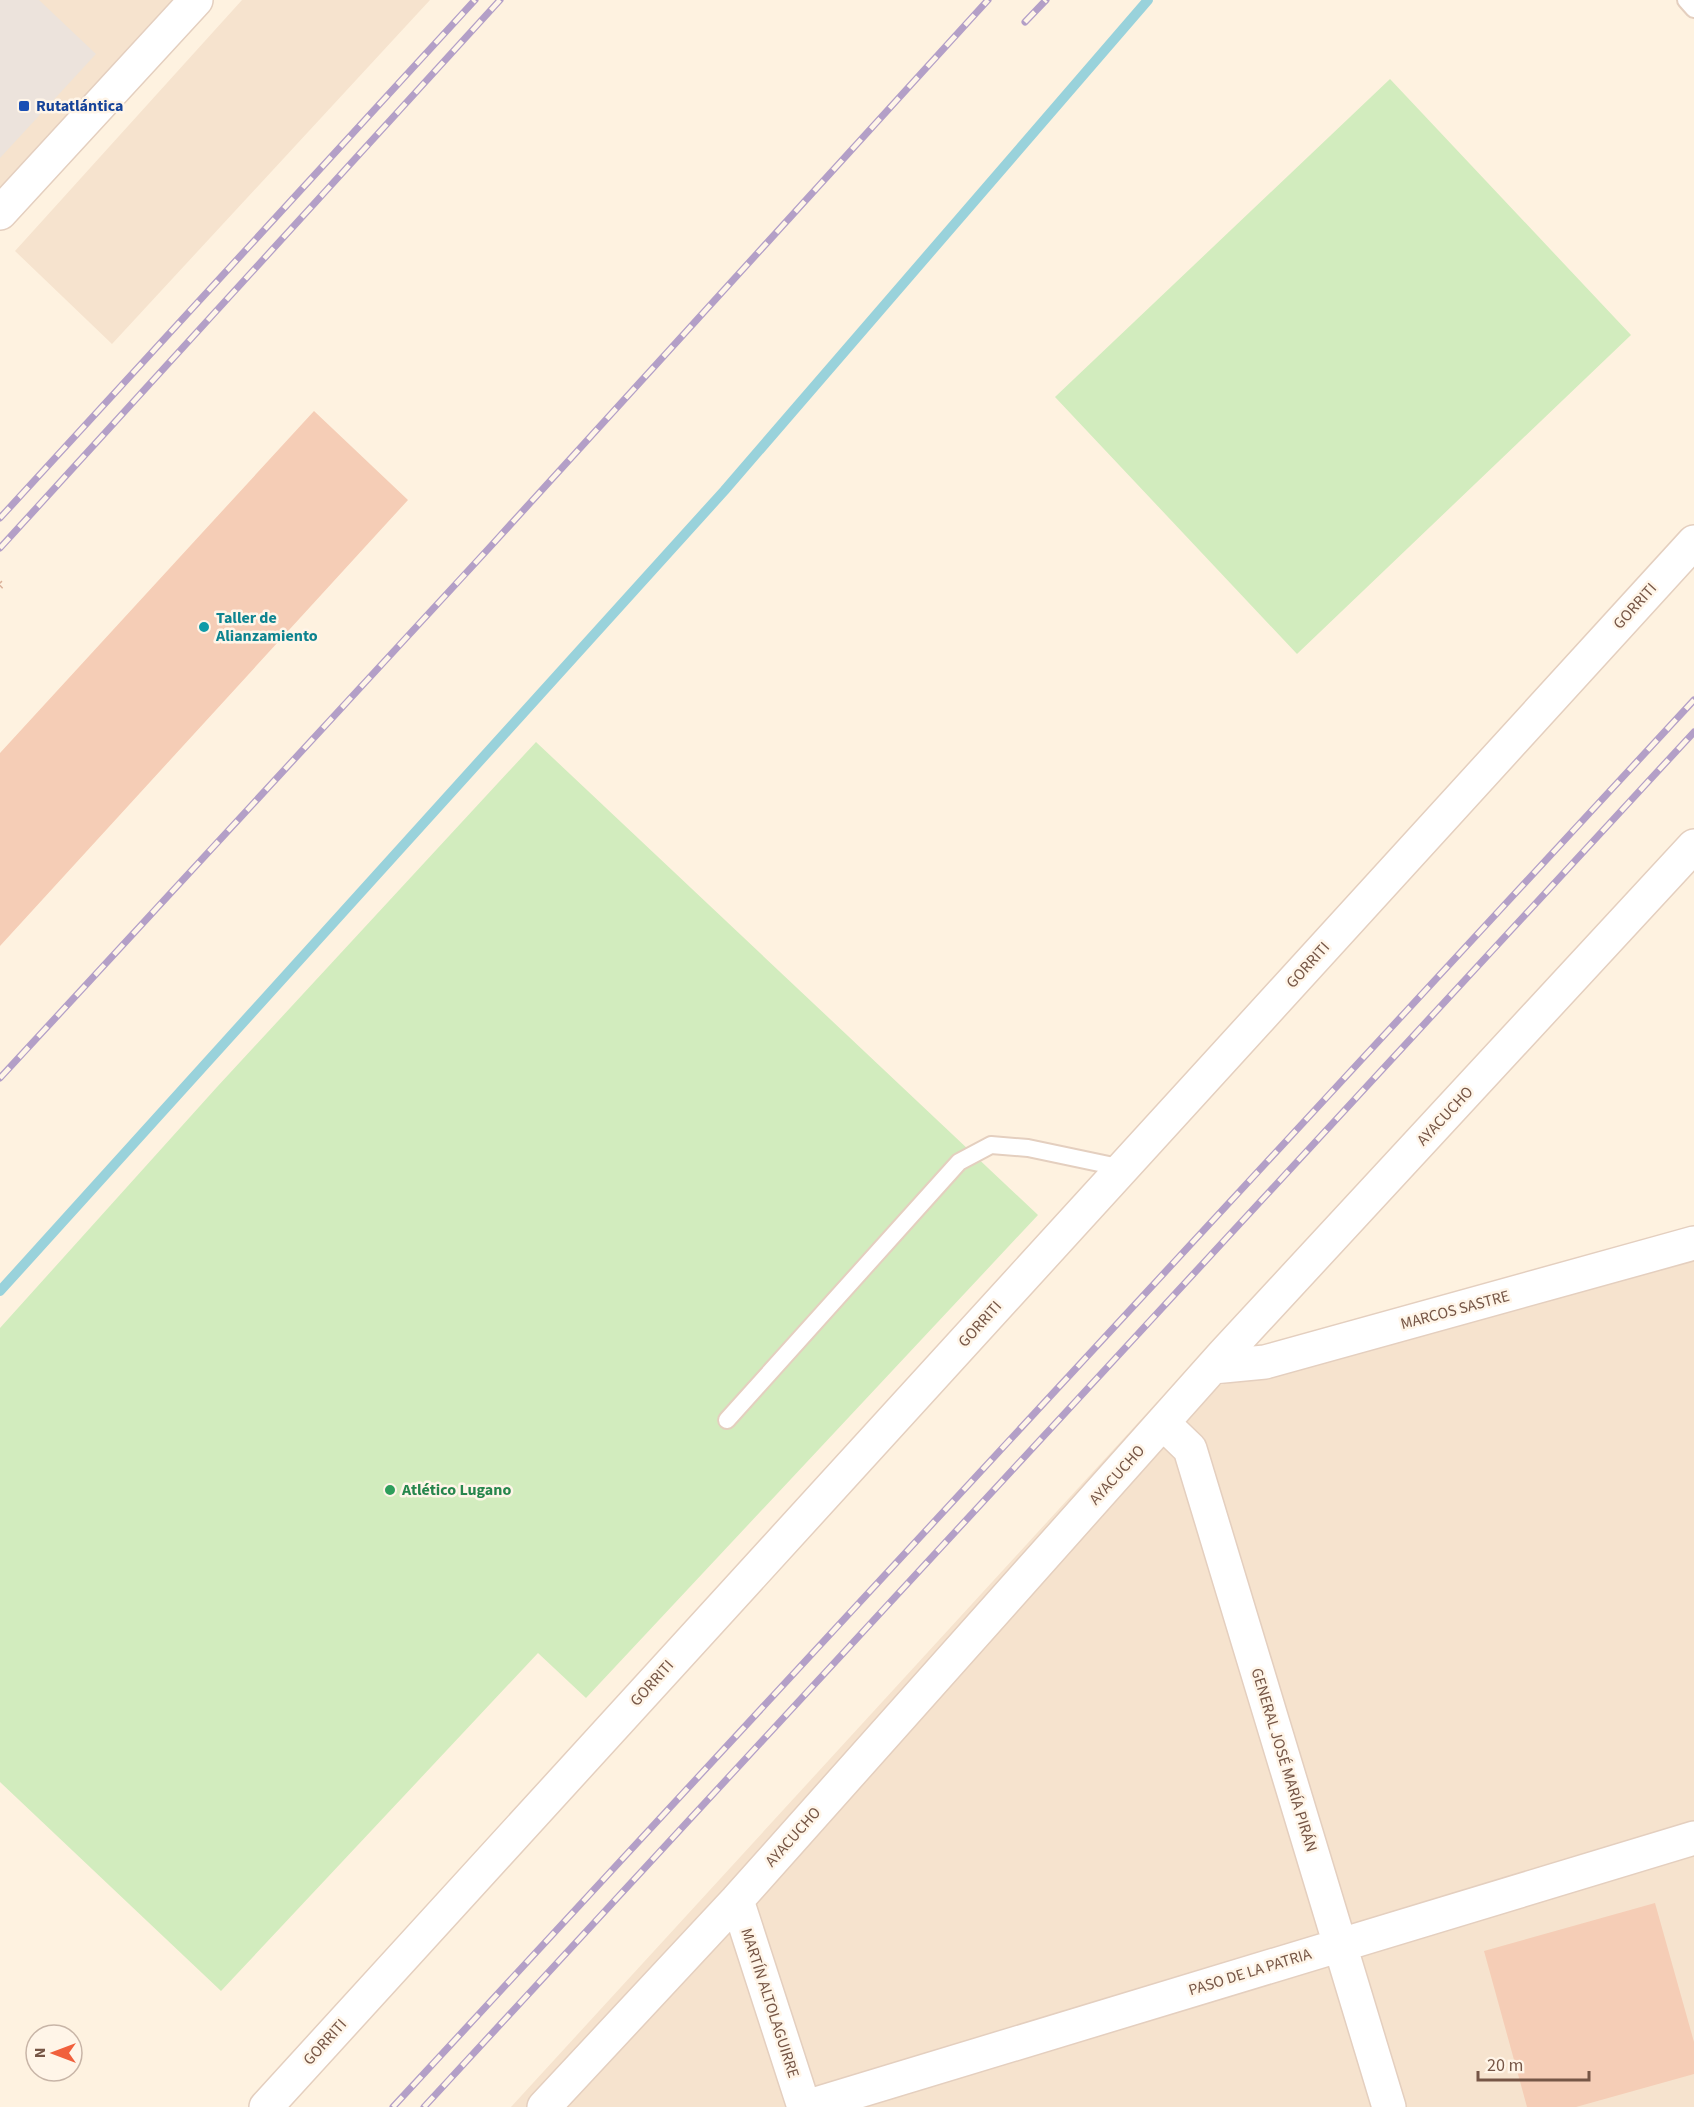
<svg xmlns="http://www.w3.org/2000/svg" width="1694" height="2107" viewBox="0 0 1694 2107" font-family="'Source Sans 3',sans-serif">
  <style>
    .residential { fill: #f6e3ce }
    .industrial { fill: #ece3dc }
    .green { fill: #d2ecbe }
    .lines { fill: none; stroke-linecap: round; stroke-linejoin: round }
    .stream { stroke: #99d2db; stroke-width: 10 }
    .building { fill: #f5cdb6 }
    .service-casing { stroke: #e4cfbf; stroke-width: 20 }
    .minor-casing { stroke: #e4cfbf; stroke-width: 36 }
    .tertiary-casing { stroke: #e4cfbf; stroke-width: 36 }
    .path { stroke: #dab199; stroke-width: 4; stroke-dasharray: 1.5 4.5; stroke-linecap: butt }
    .service { stroke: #fff; stroke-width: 16 }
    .minor { stroke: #fff; stroke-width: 33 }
    .tertiary { stroke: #fff; stroke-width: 33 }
    .rail-casing { stroke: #b39fc7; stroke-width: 7 }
    .rail { stroke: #fff5e8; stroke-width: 4.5; stroke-dasharray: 14; stroke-linecap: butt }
    .transit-dot { fill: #1a4fb4; stroke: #fff5e8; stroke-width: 2 }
    .culture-dot { fill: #0f9aa8; stroke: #fff5e8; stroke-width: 2 }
    .leisure-dot { fill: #2e9e5b; stroke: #fff5e8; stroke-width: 2 }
    .labels { text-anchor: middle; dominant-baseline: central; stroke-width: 5; stroke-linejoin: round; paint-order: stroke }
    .transit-label { font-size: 16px; font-weight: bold; fill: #164399; stroke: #fff5e8; text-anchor: start }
    .street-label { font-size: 16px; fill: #765646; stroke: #fff5e8 }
    .culture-label { font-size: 16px; font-weight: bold; fill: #0d838f; stroke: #fff5e8; text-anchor: start }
    .leisure-label { font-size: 16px; font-weight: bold; fill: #27864d; stroke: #fff5e8; text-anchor: start }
  </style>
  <rect width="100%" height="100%" fill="#fef2e0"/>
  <!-- residential -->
  <path class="residential" d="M 0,0 L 187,0 L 0,206 Z
    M 242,0 L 430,0 L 112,344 L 15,251 Z
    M 1694,1258 L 1694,2107 L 511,2107 L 1157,1402 Z"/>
  <!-- industrial -->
  <path class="industrial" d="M 0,0 L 39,0 L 96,54 L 0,158 Z"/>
  <!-- green -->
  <path class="green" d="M 1390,79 L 1631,335 L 1297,654 L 1055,397 Z
    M 536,742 L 1038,1215 L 586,1698 L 538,1653 L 221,1991 L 0,1782 L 0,1328 L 217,1087 Z"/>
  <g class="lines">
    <!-- stream -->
    <path class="stream" d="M 0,1291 L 724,491 L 1148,0"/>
  </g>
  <!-- building -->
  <path class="building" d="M 314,411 L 408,500 L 0,946 L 0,753 Z
    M 1655,1903 L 1694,2042 L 1694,2074 L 1576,2107 L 1527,2107 L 1484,1951 Z"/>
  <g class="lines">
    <!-- service casing -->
    <g class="service-casing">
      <path id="service" d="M 1686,0 L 1694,9
        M 727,1420 L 959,1162 L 991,1145 L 1028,1148 L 1123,1168"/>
    </g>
    <!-- minor casing -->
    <g class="minor-casing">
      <path id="minor" d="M 1213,1367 L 1265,1362 L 1694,1243
        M 1163,1423 L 1190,1449 L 1389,2107
        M 737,1900 L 804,2107
        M 266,2107 L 1694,542
        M 544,2107 L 737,1900 L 1223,1355 L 1694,846
        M 806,2107 L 1694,1838"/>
    </g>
    <!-- tertiary casing -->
    <g class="tertiary-casing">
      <path id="tertiary" d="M 0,213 L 196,0"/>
    </g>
    <!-- path -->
    <path class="path" d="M 0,582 L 3,585 L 0,588"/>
    <!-- service -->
    <use href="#service" class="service"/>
    <!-- minor -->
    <use href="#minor" class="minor"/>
    <!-- tertiary -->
    <use href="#tertiary" class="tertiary"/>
    <!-- rail casing -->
    <g class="rail-casing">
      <path id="rail" d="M 1025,22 L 1046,0
        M 0,518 L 475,0
        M 0,548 L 500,0
        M 0,1078 L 490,547 L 988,0
        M 393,2107 L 1694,700
        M 424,2107 L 1694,732"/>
    </g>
    <!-- rail -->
    <use href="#rail" class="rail"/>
  </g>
  <!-- markers -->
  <rect class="transit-dot" x="18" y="100" width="12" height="12" rx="3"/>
  <circle class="culture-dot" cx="204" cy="627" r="6"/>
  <circle class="leisure-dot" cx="390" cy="1490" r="6"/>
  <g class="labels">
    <!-- transit labels -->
    <g class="transit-label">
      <text x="36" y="106">Rutatlántica</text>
    </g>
    <!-- street labels -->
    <g class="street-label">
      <text transform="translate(1635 606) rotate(-48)">GORRITI</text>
      <text transform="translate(1308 965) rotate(-48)">GORRITI</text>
      <text transform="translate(1445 1116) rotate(-47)">AYACUCHO</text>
      <text transform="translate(1455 1310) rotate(-15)">MARCOS SASTRE</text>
      <text transform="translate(980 1324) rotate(-48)">GORRITI</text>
      <text transform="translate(1117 1475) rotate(-48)">AYACUCHO</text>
      <text transform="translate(652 1683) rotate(-48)">GORRITI</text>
      <text transform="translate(1284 1760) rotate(73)">GENERAL JOSÉ MARÍA PIRÁN</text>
      <text transform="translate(793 1837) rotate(-48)">AYACUCHO</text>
      <text transform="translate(1250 1972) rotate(-17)">PASO DE LA PATRIA</text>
      <text transform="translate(770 2003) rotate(72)">MARTÍN ALTOLAGUIRRE</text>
      <text transform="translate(325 2042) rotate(-48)">GORRITI</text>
    </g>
    <!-- culture labels -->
    <g class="culture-label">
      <text x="216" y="618">Taller de<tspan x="216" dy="18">Alianzamiento</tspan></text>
    </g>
    <!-- leisure labels -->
    <g class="leisure-label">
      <text x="402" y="1490">Atlético Lugano</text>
    </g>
  </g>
  <!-- north arrow -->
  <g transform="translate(54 2053) rotate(270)"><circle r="28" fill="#fff5e8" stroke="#c8b5a7" stroke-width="1.5"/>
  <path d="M0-4.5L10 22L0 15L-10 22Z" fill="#f1603c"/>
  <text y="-9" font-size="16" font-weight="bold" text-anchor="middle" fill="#765646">N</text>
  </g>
  <!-- scale -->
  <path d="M1478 2071v9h111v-9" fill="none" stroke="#765646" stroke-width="3"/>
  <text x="1487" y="2071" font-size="18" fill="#765646" stroke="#fff5e8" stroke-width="4.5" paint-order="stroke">20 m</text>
</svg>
